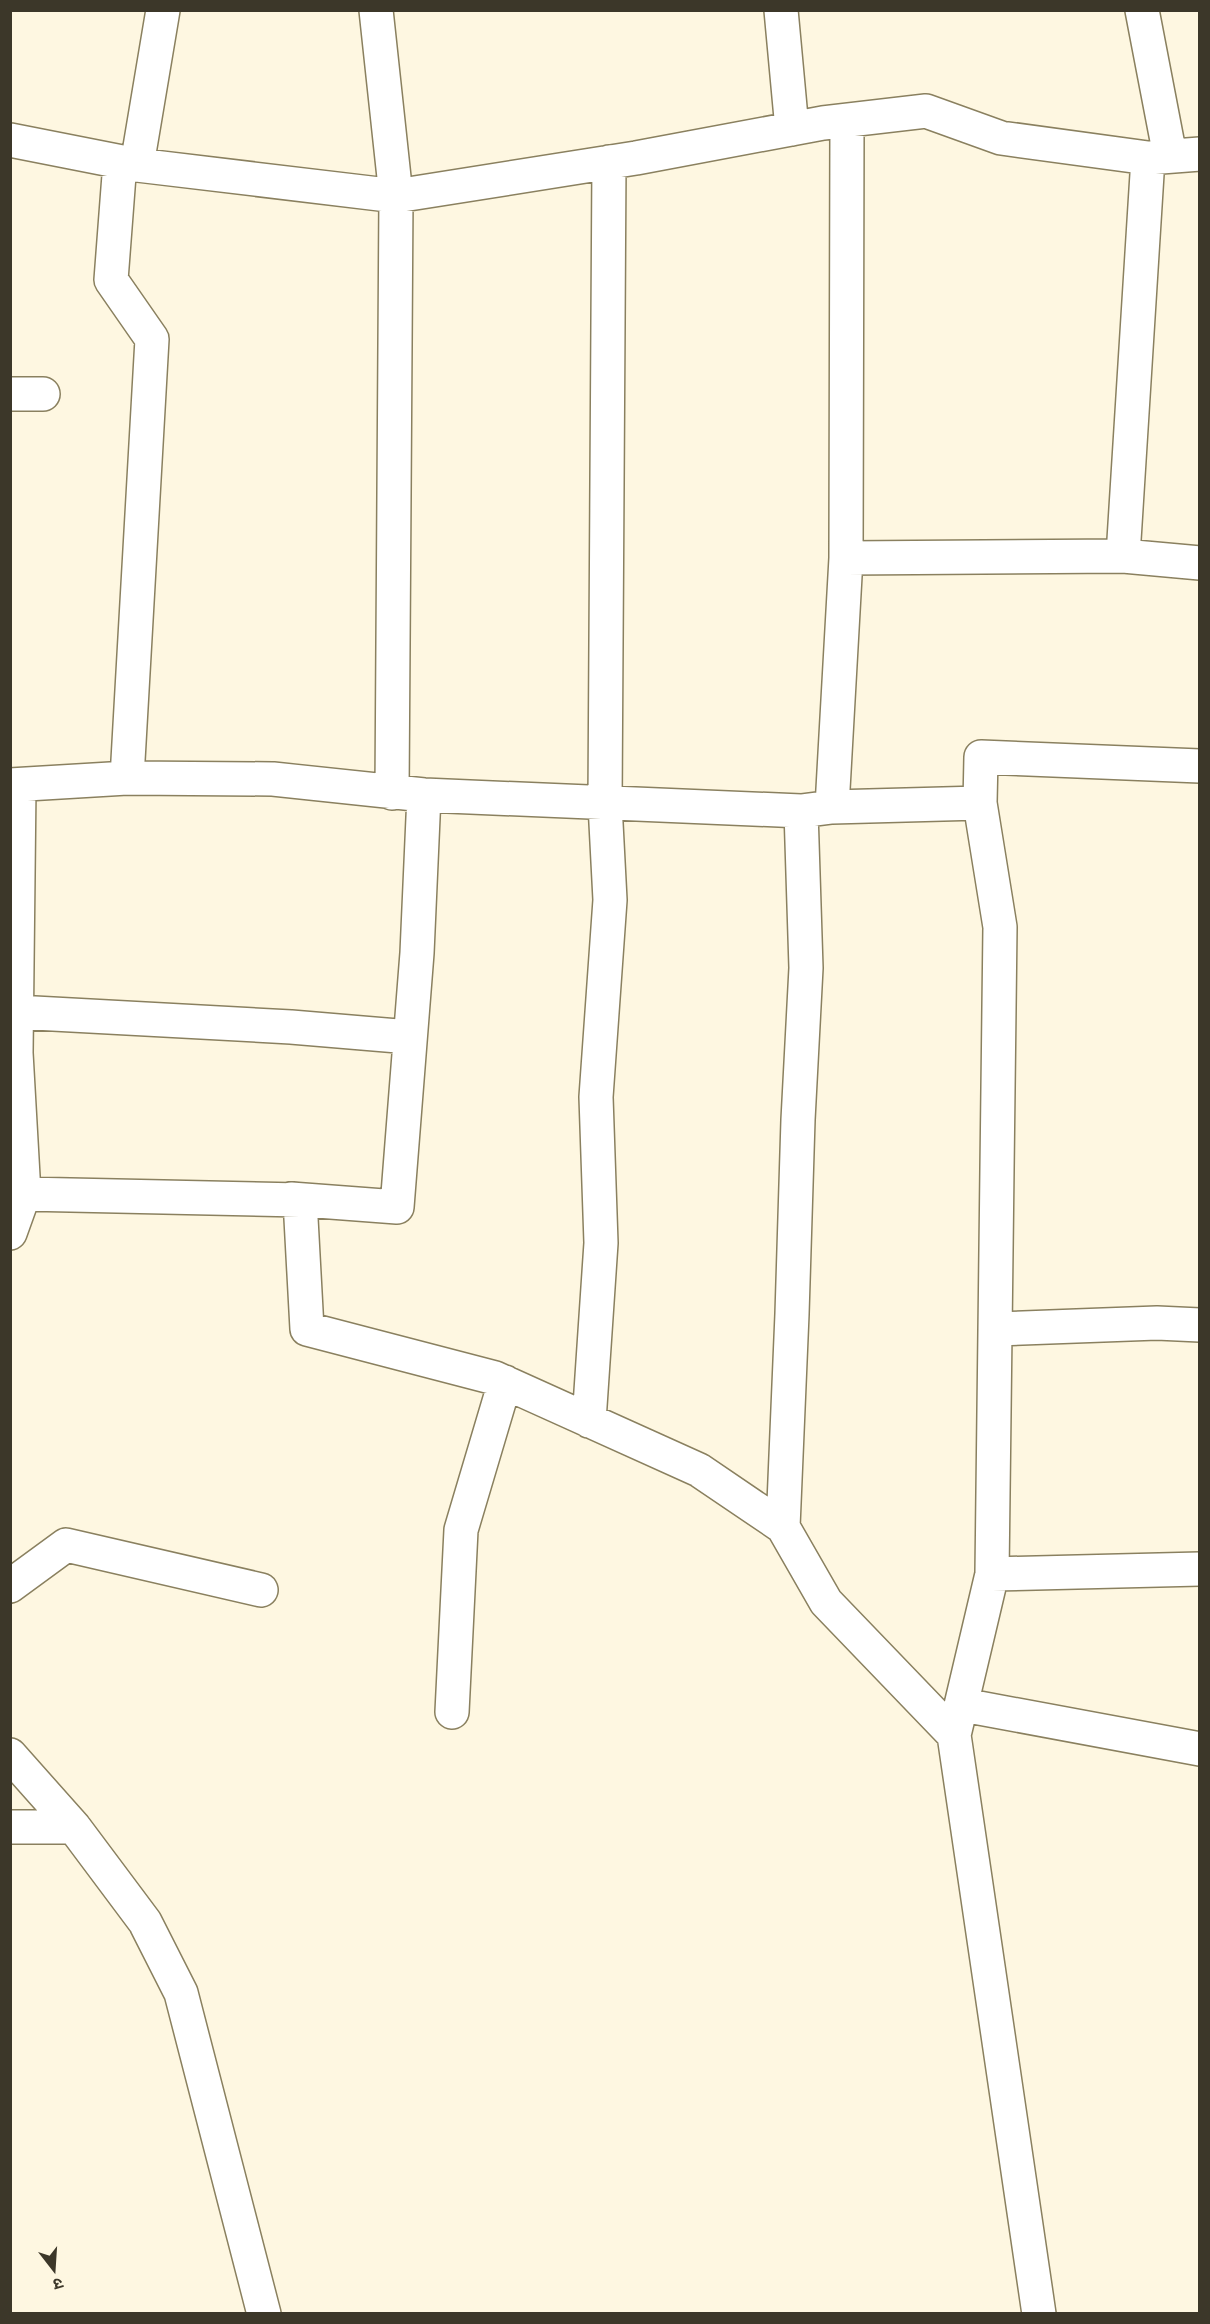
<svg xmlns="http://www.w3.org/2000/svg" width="1210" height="2324" viewBox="0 0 1210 2324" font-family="'DejaVu Sans','Noto Sans Devanagari',sans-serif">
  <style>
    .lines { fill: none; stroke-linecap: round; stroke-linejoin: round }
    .minor-casing { stroke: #8a805f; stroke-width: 36 }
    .minor { stroke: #fff; stroke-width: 33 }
  </style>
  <rect width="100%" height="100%" fill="#fef7e1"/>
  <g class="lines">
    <!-- minor casing -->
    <g class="minor-casing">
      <path id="minor" d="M 376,10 L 396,196 L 392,793
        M 781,10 L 792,129
        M 1142,10 L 1170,156
        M 10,140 L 137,165 L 396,196 L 636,158 L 823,123 L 926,111 L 1001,138 L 1148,158 L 1200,154
        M 120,162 L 111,280 L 152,339 L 127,778
        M 137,165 L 163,10
        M 10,394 L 43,394
        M 1123,556 L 1148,158
        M 846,558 L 1123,556 L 1200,563
        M 10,785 L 127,778 L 273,779 L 424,795 L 801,811 L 832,807 L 980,803 L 981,757 L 1200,766
        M 19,786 L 16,1053 L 24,1194
        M 980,803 L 1000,927 L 992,1574 L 954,1735 L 1039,2314
        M 832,807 L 846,558 L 847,121
        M 16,1012 L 291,1027 L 410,1037
        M 291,1199 L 397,1207 L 417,953 L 424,795
        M 10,1233 L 24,1194 L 300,1200 L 307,1329 L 495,1378 L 699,1470 L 783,1527 L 826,1602 L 954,1735
        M 996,1329 L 1157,1323 L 1200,1325
        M 589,1421 L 601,1243 L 596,1097 L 610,900 L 605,804 L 609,162
        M 783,1527 L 792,1314 L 798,1120 L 806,968 L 801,811
        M 992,1574 L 1200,1569
        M 10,1586 L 66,1545 L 261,1590
        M 963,1705 L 1200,1749
        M 452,1712 L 461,1530 L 505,1382
        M 10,1755 L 74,1827 L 145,1922 L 181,1993 L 264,2314
        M 10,1827 L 74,1827"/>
    </g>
    <!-- minor -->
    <use href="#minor" class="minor"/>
  </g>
  <!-- border -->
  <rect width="1210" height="2324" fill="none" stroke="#3c3729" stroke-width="24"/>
  <!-- north arrow -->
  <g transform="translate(54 2270) rotate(163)" stroke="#fef7e1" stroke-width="4.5" paint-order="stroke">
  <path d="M0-4.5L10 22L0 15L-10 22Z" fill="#3c3729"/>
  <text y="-9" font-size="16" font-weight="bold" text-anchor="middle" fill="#3c3729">उ</text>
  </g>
</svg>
